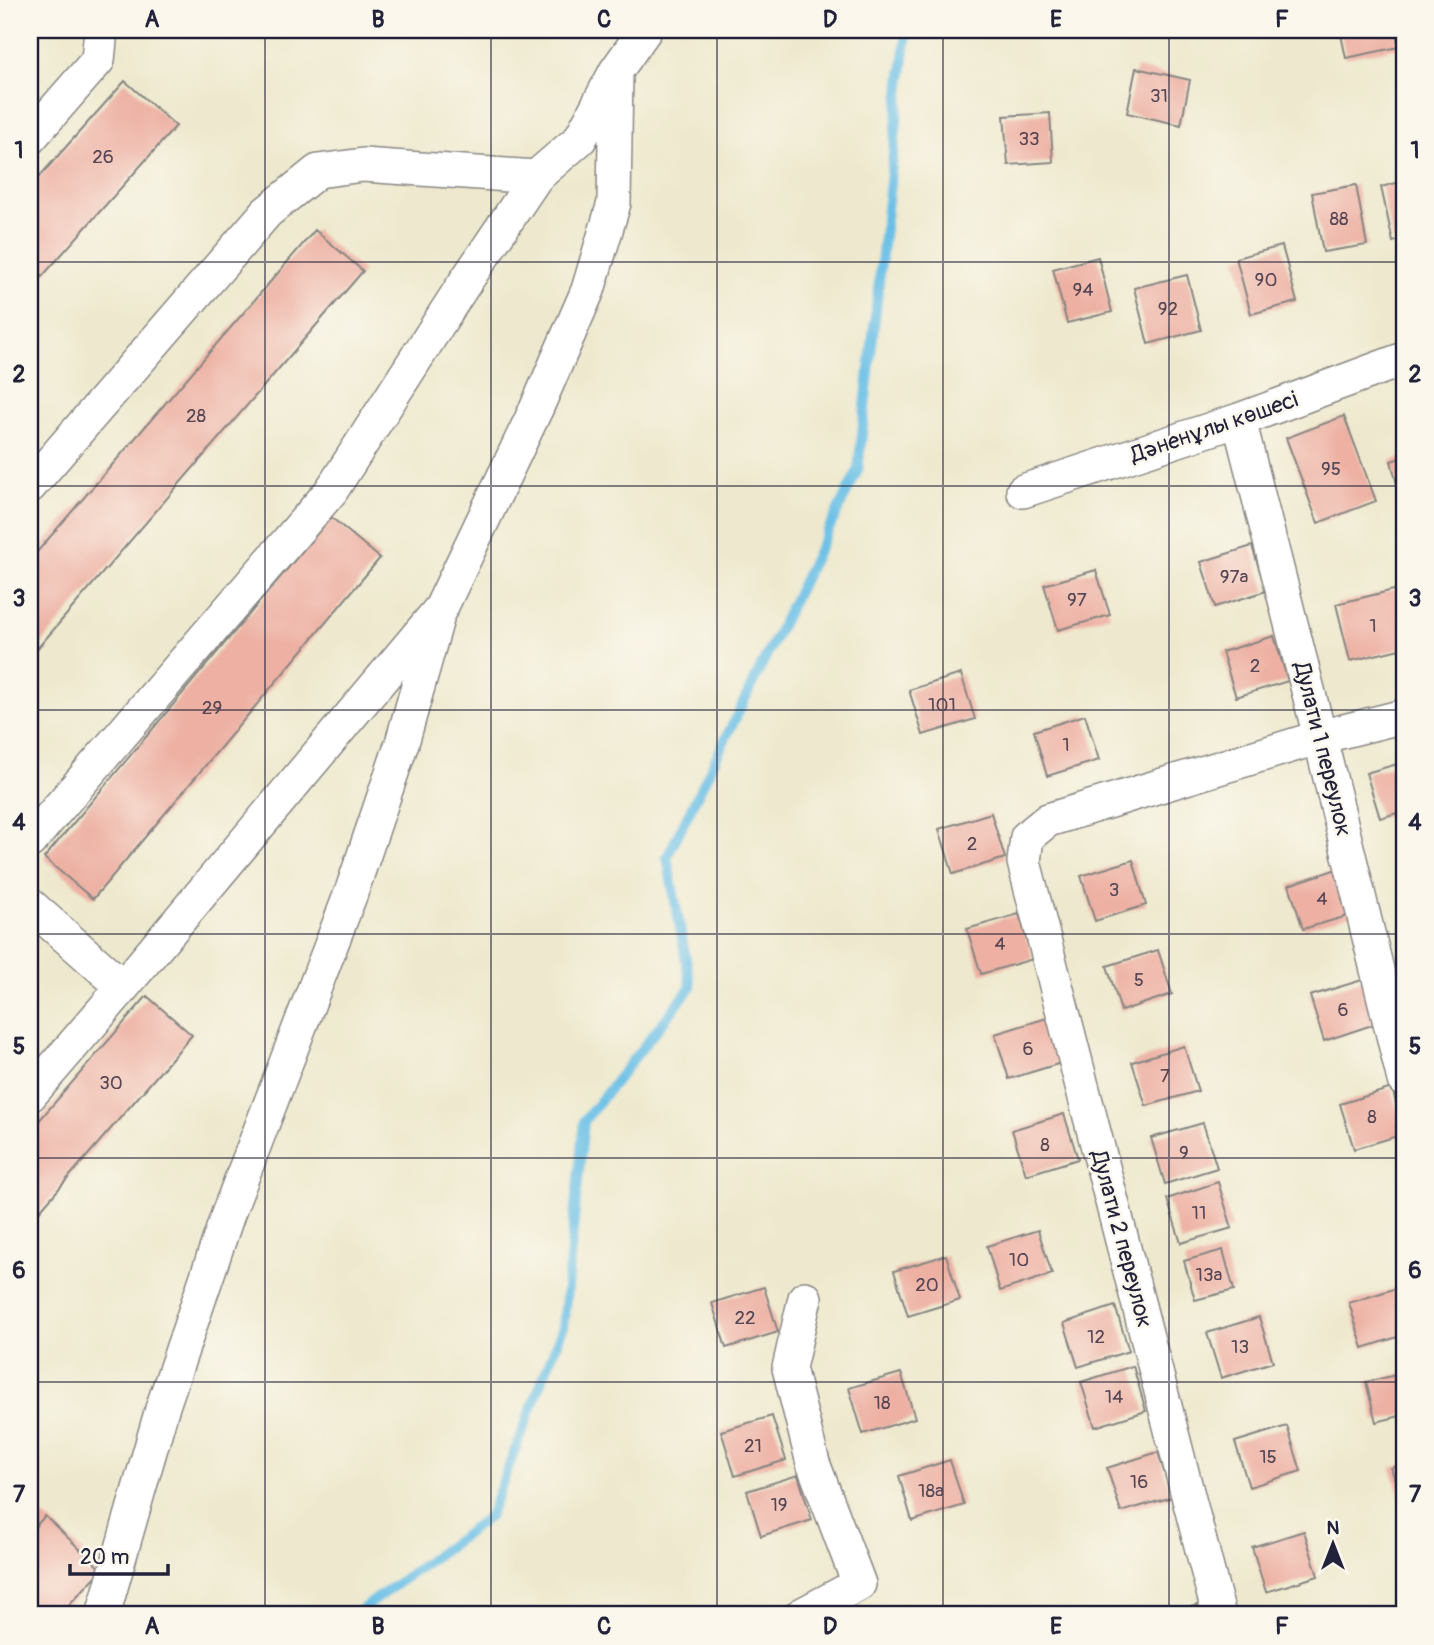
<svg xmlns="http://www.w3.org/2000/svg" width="1434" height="1645" viewBox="0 0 1434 1645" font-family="Pangolin,sans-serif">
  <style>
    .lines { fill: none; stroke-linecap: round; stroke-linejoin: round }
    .stream { stroke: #69bfe6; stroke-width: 10 }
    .building { fill: #edb0a3 }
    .minor-casing { stroke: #888684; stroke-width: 36 }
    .minor { stroke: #fff; stroke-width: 33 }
    .grid { fill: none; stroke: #22223b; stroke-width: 2; stroke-opacity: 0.55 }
    .labels { text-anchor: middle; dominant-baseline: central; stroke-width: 5; stroke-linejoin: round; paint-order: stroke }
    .number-label { font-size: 19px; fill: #554655 }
    .street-label { font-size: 23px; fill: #22223b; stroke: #fbf7ec }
    .neatline { fill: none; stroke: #22223b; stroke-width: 2.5 }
    .grid-label { font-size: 23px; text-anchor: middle; font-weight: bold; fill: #22223b }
  </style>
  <rect width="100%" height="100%" fill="#fbf7ec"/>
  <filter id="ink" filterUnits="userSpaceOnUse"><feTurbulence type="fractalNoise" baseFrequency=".0143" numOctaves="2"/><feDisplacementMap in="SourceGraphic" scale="14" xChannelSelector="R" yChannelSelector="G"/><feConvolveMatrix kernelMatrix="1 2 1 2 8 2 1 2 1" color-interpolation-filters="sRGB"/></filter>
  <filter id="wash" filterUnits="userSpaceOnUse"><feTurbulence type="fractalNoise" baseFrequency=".00686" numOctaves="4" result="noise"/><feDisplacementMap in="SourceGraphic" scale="28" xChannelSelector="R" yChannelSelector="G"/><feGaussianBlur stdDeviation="1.57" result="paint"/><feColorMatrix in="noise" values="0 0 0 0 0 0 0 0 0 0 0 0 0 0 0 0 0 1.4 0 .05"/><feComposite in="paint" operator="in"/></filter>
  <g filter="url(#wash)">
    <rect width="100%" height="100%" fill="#eee9ce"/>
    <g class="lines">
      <!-- stream -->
      <path class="stream" d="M 354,1615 L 489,1517 L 563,1327 L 584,1121 L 691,987 L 667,857 L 858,470 L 907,30"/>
    </g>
    <g id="blocks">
      <!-- building -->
      <path class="building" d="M 1340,30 L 1395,30 L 1399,47 L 1346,58 Z
        M 1136,68 L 1190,80 L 1181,125 L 1127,113 Z
        M 125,81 L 176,126 L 30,290 L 30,187 Z
        M 1050,113 L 1053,162 L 1008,165 L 1004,116 Z
        M 1404,181 L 1404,239 L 1393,242 L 1381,187 Z
        M 1356,185 L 1367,245 L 1323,252 L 1312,193 Z
        M 315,230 L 363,271 L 30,657 L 30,560 Z
        M 1282,246 L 1297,302 L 1251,314 L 1236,258 Z
        M 1098,257 L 1112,312 L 1067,323 L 1053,269 Z
        M 1187,275 L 1201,330 L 1148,344 L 1134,288 Z
        M 1344,416 L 1376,501 L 1318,523 L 1286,438 Z
        M 1404,457 L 1404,507 L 1403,507 L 1391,461 Z
        M 331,517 L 380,558 L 93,899 L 44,858 Z
        M 1252,546 L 1266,591 L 1215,607 L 1201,562 Z
        M 1096,570 L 1110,615 L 1058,630 L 1044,585 Z
        M 1402,588 L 1404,598 L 1404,648 L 1350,661 L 1336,604 Z
        M 1274,636 L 1288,681 L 1236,697 L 1222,652 Z
        M 961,674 L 975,719 L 923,735 L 909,690 Z
        M 1085,715 L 1099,760 L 1047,776 L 1034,731 Z
        M 1404,762 L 1404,811 L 1380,818 L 1366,773 Z
        M 991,813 L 1005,858 L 953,874 L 939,829 Z
        M 1133,860 L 1146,905 L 1095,921 L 1081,876 Z
        M 1340,868 L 1354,914 L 1303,929 L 1289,885 Z
        M 1019,914 L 1033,959 L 981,974 L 967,929 Z
        M 1158,950 L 1172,994 L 1121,1011 L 1107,966 Z
        M 1362,980 L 1375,1024 L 1324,1041 L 1310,996 Z
        M 147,996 L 192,1035 L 30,1222 L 30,1131 Z
        M 1047,1018 L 1061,1063 L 1009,1079 L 995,1034 Z
        M 1184,1046 L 1198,1091 L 1146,1106 L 1132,1062 Z
        M 1392,1088 L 1404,1134 L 1354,1149 L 1340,1104 Z
        M 1064,1114 L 1078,1159 L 1026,1175 L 1012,1130 Z
        M 1203,1123 L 1217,1168 L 1165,1184 L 1151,1138 Z
        M 1218,1182 L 1232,1228 L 1181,1243 L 1167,1199 Z
        M 1038,1230 L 1052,1274 L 1000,1291 L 987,1246 Z
        M 1223,1250 L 1234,1290 L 1195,1300 L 1184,1261 Z
        M 946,1255 L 960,1300 L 908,1316 L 894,1271 Z
        M 764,1287 L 778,1332 L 726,1348 L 712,1303 Z
        M 1400,1287 L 1404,1300 L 1404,1335 L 1363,1348 L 1349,1303 Z
        M 1115,1306 L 1129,1351 L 1078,1367 L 1064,1323 Z
        M 1259,1317 L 1273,1362 L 1221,1378 L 1207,1333 Z
        M 1133,1366 L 1146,1411 L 1095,1427 L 1081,1382 Z
        M 901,1373 L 915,1418 L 863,1434 L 849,1388 Z
        M 1404,1373 L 1404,1415 L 1376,1422 L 1366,1382 Z
        M 772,1416 L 786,1460 L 735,1476 L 721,1431 Z
        M 1287,1426 L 1301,1471 L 1249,1487 L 1235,1442 Z
        M 1158,1452 L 1172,1497 L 1121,1512 L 1107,1468 Z
        M 950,1460 L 964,1505 L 912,1521 L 899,1476 Z
        M 1404,1464 L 1404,1507 L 1391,1468 Z
        M 798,1475 L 812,1520 L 761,1536 L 747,1491 Z
        M 45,1516 L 102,1570 L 59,1615 L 30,1615 L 30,1532 Z
        M 1304,1531 L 1318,1576 L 1266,1592 L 1252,1547 Z
        M 1197,1605 L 1200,1615 L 1167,1615 Z"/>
    </g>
  </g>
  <g filter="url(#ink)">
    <use href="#blocks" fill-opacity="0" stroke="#888684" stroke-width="2"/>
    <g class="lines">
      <!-- minor casing -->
      <g class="minor-casing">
        <path id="minor" d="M 30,138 L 98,60 L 101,30
          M 536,177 L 580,139 L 616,71 L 645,30
          M 1239,420 L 1320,737 L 1404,1080
          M 30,486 L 267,212 L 318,171 L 363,165 L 536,177 L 462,287 L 331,491 L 30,841
          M 1023,491 L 1239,420 L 1404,359
          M 30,905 L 123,987
          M 30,1095 L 123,987 L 441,608 L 537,407 L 588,290 L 614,203 L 616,71
          M 103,1615 L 162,1409 L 228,1214 L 351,893 L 402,743 L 437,619
          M 801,1615 L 859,1584 L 813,1463 L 789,1368 L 805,1298
          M 1219,1615 L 1024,862 L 1027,837 L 1048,820 L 1320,737 L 1404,716"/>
      </g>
      <!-- minor -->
      <use href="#minor" class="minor"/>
    </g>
  </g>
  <!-- grid -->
  <path class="grid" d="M 265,30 L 265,1615M 491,30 L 491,1615M 717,30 L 717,1615M 943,30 L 943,1615M 1169,30 L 1169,1615M 30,262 L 1404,262M 30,486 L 1404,486M 30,710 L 1404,710M 30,934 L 1404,934M 30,1158 L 1404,1158M 30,1382 L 1404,1382"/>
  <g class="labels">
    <!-- number labels -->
    <g class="number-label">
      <text x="1159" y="96">31</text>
      <text x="1029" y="139">33</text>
      <text x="103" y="157">26</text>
      <text x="1339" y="219">88</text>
      <text x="1266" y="280">90</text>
      <text x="1083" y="290">94</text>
      <text x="1168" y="309">92</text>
      <text x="196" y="416">28</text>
      <text x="1331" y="469">95</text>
      <text x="1234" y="577">97а</text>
      <text x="1077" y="600">97</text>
      <text x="1373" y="626">1</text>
      <text x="1255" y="666">2</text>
      <text x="942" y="705">101</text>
      <text x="212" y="708">29</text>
      <text x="1066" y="745">1</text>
      <text x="972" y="844">2</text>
      <text x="1114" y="890">3</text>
      <text x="1322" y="899">4</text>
      <text x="1000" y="944">4</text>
      <text x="1139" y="980">5</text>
      <text x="1343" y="1010">6</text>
      <text x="1028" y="1049">6</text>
      <text x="1165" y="1076">7</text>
      <text x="111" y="1083">30</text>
      <text x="1372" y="1117">8</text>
      <text x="1045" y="1145">8</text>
      <text x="1184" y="1153">9</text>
      <text x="1199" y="1213">11</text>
      <text x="1019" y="1260">10</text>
      <text x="1209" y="1275">13а</text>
      <text x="927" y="1285">20</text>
      <text x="745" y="1318">22</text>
      <text x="1096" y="1337">12</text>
      <text x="1240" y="1347">13</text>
      <text x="1114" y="1397">14</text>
      <text x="882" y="1403">18</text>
      <text x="753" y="1446">21</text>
      <text x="1268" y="1457">15</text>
      <text x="1139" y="1482">16</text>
      <text x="931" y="1491">18а</text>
      <text x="779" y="1505">19</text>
    </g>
    <!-- street labels -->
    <g class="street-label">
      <text transform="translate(1214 427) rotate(-19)">Дәненұлы көшесі</text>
      <text transform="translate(1323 749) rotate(76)">Дулати 1 переулок</text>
      <text transform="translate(1122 1239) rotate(75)">Дулати 2 переулок</text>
    </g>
  </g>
  <!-- margin -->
  <rect width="1434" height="1645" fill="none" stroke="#fbf7ec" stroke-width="77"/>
  <!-- north arrow -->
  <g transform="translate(1333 1544)" stroke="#fbf7ec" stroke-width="5" paint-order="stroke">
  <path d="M0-5L12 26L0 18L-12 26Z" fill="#22223b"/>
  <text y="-10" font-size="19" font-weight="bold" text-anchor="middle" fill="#22223b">N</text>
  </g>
  <!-- scale -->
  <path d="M70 1564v10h98v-10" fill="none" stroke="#22223b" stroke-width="3.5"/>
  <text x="80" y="1564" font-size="21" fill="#22223b" stroke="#fbf7ec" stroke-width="5" paint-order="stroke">20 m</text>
  <rect x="38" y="38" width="1358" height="1568" class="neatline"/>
  <g class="grid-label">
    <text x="152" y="27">A</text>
    <text x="378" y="27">B</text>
    <text x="604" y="27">C</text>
    <text x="830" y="27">D</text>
    <text x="1056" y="27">E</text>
    <text x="1282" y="27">F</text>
    <text x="19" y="158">1</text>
    <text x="1415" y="158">1</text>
    <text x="19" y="382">2</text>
    <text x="1415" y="382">2</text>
    <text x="19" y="606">3</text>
    <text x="1415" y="606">3</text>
    <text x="19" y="830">4</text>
    <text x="1415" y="830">4</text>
    <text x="19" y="1054">5</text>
    <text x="1415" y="1054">5</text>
    <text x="19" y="1278">6</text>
    <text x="1415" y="1278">6</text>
    <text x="19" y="1502">7</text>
    <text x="1415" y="1502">7</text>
    <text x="152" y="1634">A</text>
    <text x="378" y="1634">B</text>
    <text x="604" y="1634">C</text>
    <text x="830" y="1634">D</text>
    <text x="1056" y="1634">E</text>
    <text x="1282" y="1634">F</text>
  </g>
</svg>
